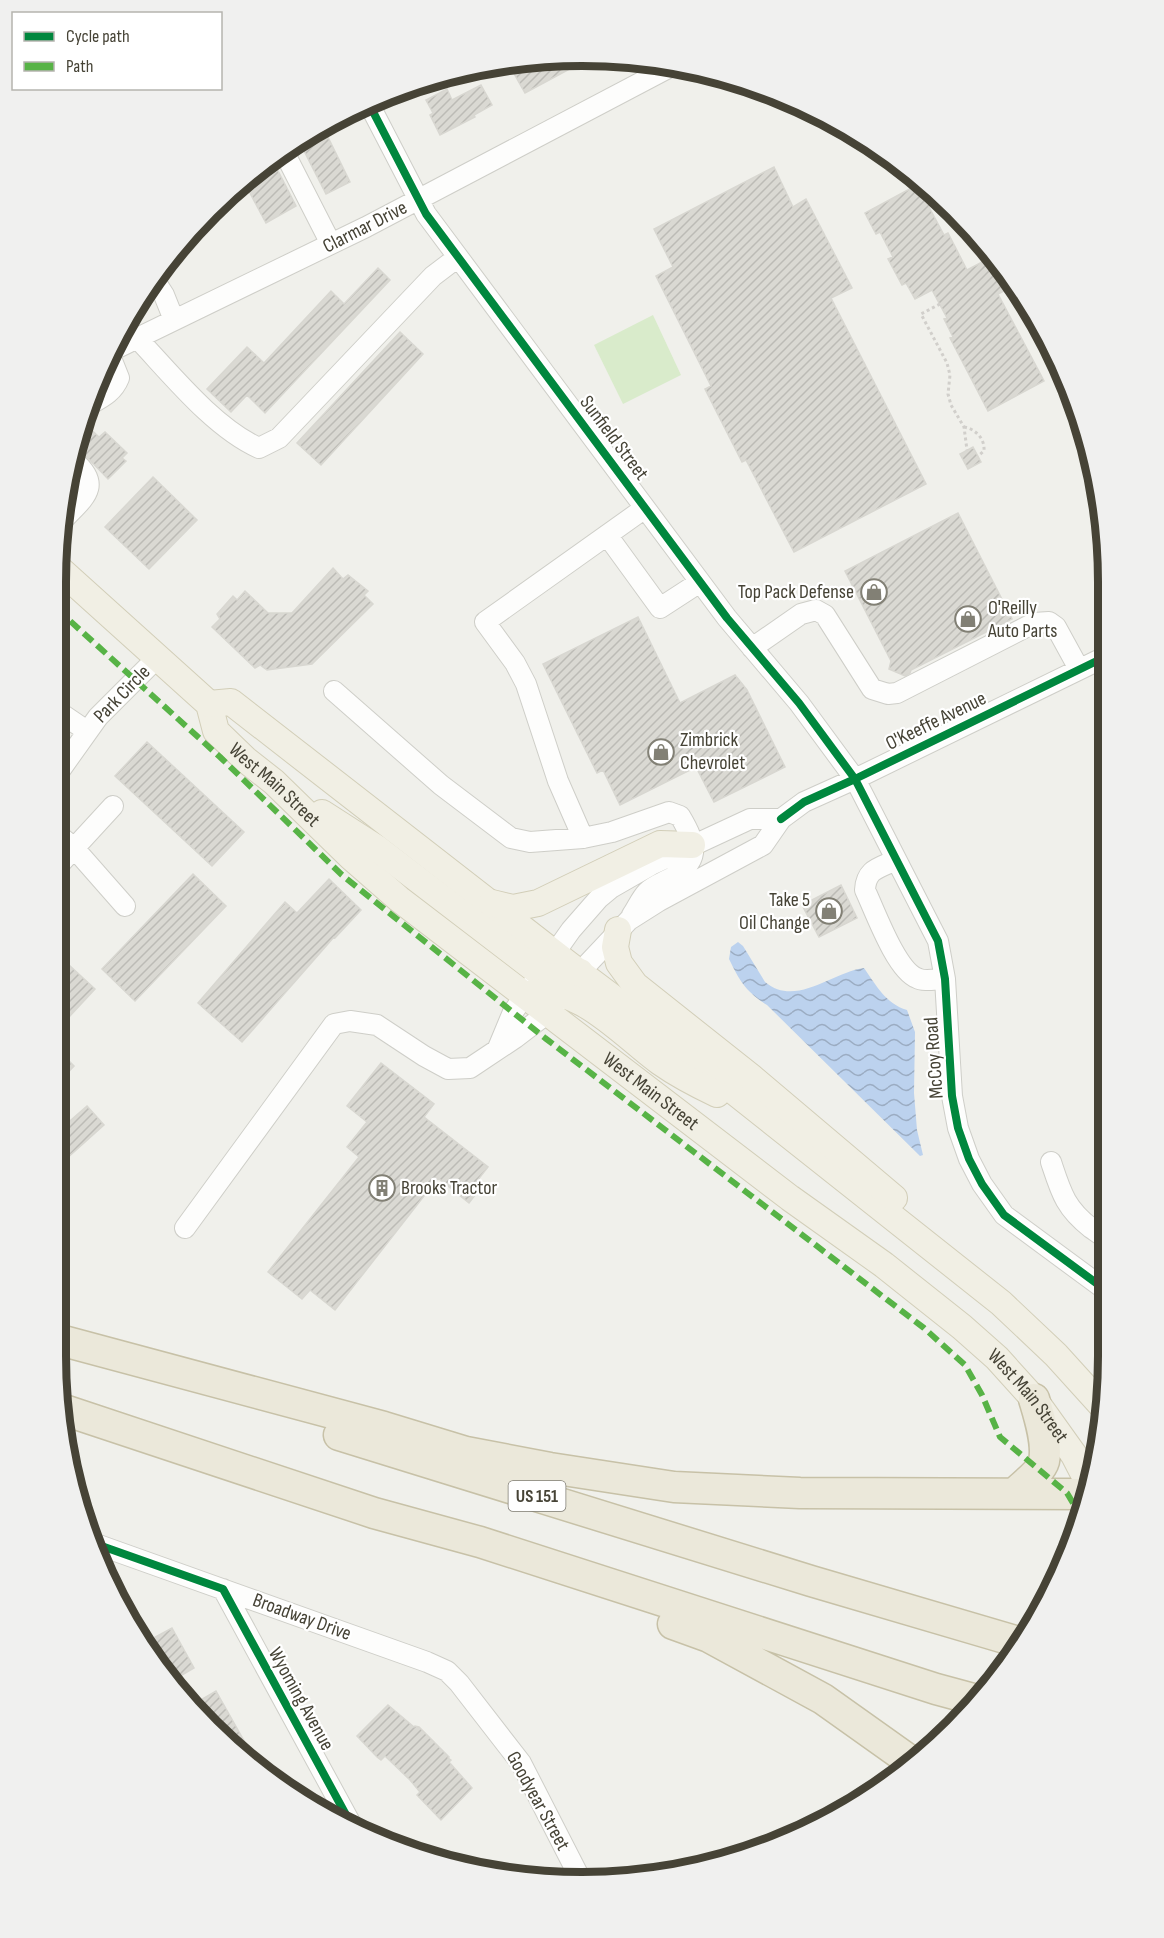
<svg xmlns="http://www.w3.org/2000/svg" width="1164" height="1938" viewBox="0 0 1164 1938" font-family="'Sofia Sans Condensed',sans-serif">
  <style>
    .pitch { fill: #d9ebcb }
    .water { fill: url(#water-waves) }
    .building { fill: url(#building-hatch); stroke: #d8d7d1; stroke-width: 1.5 }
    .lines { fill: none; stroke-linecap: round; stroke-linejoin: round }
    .minor-casing { stroke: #cecec8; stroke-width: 22 }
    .major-casing { stroke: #d2ceb8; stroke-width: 28 }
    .highway-casing { stroke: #c7c1a7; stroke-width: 33 }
    .path { stroke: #d1cfcb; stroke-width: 3; stroke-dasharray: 3 3; stroke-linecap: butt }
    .minor { stroke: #fdfdfc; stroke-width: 20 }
    .major { stroke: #f1efe4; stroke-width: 26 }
    .highway { stroke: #ebe8da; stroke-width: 30 }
    .quiet { stroke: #57b346; stroke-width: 6; stroke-dasharray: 12 6; stroke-linecap: butt }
    .cycleway-casing { stroke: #fff; stroke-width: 11 }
    .cycleway { stroke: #00873e; stroke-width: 8 }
    .labels { text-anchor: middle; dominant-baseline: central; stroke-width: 4.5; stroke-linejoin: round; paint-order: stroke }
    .shield { fill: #fff; stroke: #7e7b72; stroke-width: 1.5 }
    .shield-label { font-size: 18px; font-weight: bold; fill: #464336 }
    .street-label { font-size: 20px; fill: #464336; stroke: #fff }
    .poi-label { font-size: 20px; fill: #464336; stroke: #fff; text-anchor: start }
    .rim { fill: none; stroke: #464336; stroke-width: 8 }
  </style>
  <defs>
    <pattern id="water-waves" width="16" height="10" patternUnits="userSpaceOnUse" patternTransform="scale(1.5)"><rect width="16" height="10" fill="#bcd2ee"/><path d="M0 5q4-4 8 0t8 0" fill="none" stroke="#9bacc2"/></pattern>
    <pattern id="building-hatch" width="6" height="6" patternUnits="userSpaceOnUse" patternTransform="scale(1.5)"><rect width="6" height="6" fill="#dad9d3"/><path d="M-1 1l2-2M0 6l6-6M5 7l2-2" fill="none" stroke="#bcbbb6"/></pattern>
  </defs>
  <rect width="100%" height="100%" fill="#f0f0eb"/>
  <!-- pitch -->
  <path class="pitch" d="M 653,315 L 681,375 L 623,404 L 594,345 Z"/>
  <!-- water -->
  <path class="water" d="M 738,942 L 743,946 L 765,982 C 796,1008 832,972 864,968 C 876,985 886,1004 907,1010 L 915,1032 L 914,1093 L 917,1130 L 923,1155 L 920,1156 L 767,1005 C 745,991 740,981 729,959 L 731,947 Z"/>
  <!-- building -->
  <path class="building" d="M 582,56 L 592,57 L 525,93 L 508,63 Z
    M 481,85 L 492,105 L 474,115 L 475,117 L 440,135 L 430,115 L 433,113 L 426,100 L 447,89 L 452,100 Z
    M 323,127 L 350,182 L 326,194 L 298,139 Z
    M 273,161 L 296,206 L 266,223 L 244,182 L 262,167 Z
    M 774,167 L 793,207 L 806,199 L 852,288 L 831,298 L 926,484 L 794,552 L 746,460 L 742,462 L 705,389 L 711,386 L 656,276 L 673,267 L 654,229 Z
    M 919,184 L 925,189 L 934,204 L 929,207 L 944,235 L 948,233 L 967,270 L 986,260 L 991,268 L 995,266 L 1004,283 L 1000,285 L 1004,291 L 998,294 L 1044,381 L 988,411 L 950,338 L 953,337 L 944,319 L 947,318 L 932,290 L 915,299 L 906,283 L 902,285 L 888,259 L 893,257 L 880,232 L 876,234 L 865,213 Z
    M 378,268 L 390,280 L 265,413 L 247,395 L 231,412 L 207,389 L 247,347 L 264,363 L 331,291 L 344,304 Z
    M 400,332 L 423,354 L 321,465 L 297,443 Z
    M 82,421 L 99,437 L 105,432 L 127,453 L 122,458 L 126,461 L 108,479 L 83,453 L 76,449 Z
    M 973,447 L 981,462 L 968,469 L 960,454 Z
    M 153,477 L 197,520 L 149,569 L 105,527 Z
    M 958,513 L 1012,619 L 911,670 L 910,673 L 905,676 L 889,669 L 891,661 L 845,571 Z
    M 333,568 L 343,579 L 348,575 L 368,591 L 364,595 L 373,604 L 312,664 L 267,670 L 260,665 L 255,668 L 212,627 L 220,619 L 217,614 L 233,596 L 237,600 L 245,591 L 268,613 L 292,613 Z
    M 638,617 L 680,703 L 735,675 L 747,690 L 785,767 L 714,802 L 696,767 L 620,805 L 603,770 L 597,773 L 543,664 Z
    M 147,742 L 244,832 L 212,866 L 115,776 Z
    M 193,874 L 226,906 L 135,1001 L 102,969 Z
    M 329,879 L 361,910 L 335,938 L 334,937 L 242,1042 L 198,1003 L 285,902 L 297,913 Z
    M 841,885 L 857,918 L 819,937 L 802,905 Z
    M 56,953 L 95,989 L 56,1031 Z
    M 56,1048 L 74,1066 L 56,1085 Z
    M 381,1063 L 434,1104 L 424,1117 L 488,1167 L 473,1186 L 479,1190 L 469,1203 L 438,1178 L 335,1310 L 310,1290 L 302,1299 L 268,1272 L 359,1157 L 347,1147 L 367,1122 L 347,1106 Z
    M 87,1106 L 104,1125 L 56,1168 L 56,1133 Z
    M 172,1628 L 194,1668 L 170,1682 L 164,1676 L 146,1642 Z
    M 216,1691 L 251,1753 L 249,1755 L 194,1704 Z
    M 388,1705 L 414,1727 L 415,1726 L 419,1727 L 449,1757 L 448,1758 L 451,1760 L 449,1762 L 472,1788 L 441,1820 L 417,1795 L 420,1792 L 410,1780 L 385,1756 L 381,1760 L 377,1757 L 357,1736 Z"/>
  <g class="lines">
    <!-- minor casing -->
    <g class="minor-casing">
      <path id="minor" d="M 368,102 L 426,214 L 727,618 L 799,703 L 855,779 L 938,941 L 945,979 L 952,1096 L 958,1128 L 969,1159 L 982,1184 L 1004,1215 L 1107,1291
        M 283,150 L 331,244
        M 153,278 L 164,295 L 174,320
        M 137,338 C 171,374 214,428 259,448 L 279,438 L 433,276 L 458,257
        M 115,349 L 366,227 L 674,65
        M 87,406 C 101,398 113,393 119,378 L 111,358
        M 62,521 C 82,499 104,487 74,461
        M 607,535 L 660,608 L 700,582
        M 752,648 L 801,614 L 816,610 L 825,615 L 872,689 L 888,694 L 897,693 L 1034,623 L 1049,622 L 1056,627 L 1079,669
        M 334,691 L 441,785 L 511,838 L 530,842 L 583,838 L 612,832 L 669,812 L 680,816 C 698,846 701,863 667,880 C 661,883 652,887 647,892 C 641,898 637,908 632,915
        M 56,710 L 87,731
        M 56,776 L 98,717 L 157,658
        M 56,833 L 74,848 L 125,906
        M 583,838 L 558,781 L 526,684 L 515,663 L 485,622 L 645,508
        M 896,860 C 879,868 866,869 865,890 C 875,911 896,970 917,978 C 924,982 936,979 945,979
        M 56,868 L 113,806
        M 498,1048 L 513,1012 L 571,930 L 599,898 L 611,888 L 651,865 L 750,819 L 781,819
        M 1051,1162 C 1061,1192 1065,1208 1091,1228 C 1097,1232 1101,1236 1107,1238
        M 185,1228 L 334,1024 L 350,1021 L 377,1025 L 424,1056 L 448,1069 L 470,1068 L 515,1038 L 549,1012 L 580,972 L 629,920 L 659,901 L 763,845 L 781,819 L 804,802 L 855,779 L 1107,656
        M 93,1543 L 427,1662 L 447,1671 L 459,1683 L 521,1763 L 582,1882
        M 223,1589 L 351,1824"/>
    </g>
    <!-- major casing -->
    <g class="major-casing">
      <g id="major">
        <path id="s1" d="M 57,567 L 209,704 L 216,731 L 246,760 L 274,782 L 351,857 L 399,899 L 790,1198 L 884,1265 L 962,1327 L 997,1358 L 1034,1399 L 1074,1455 L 1089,1484"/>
        <path d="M 209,704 L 231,702 L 568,964 L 673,1043 L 1001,1303 L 1056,1355 L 1104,1408"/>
        <path d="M 322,813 L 378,849 L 541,974 C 556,979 565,977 580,972"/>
        <path d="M 492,903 L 513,908 L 538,903 L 660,844 L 692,845"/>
        <path d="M 618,930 L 615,947 L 619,963 L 635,985 L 751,1077 L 894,1198"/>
        <path d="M 529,994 C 576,980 625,1037 660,1062 C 677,1074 698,1085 717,1094"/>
      </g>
    </g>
    <!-- highway casing -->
    <g class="highway-casing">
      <path id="highway" d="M 56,1339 L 384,1427 L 466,1452 L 550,1468 L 674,1487 L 800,1493 L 1087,1494
        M 64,1410 L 374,1513 L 480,1542 L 936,1689 L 973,1699
        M 339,1435 L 811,1581 L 1022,1643
        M 1015,1493 C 1023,1485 1041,1472 1044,1461 C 1048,1443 1039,1416 1034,1399
        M 673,1624 L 709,1637 L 823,1699 L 913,1763"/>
    </g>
    <!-- path -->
    <path class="path" d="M 940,304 L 921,314 L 947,363 L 950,375 L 948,394 L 951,405 L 964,427 L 967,450
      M 964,427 C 975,429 985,438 984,451 L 978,456"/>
    <!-- minor -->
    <use href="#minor" class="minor"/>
    <!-- major -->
    <use href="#major" class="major"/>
    <!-- highway -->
    <use href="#highway" class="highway"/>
    <!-- quiet -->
    <path class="quiet" d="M 57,609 L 220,757 L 342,875 L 545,1038 L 924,1328 L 965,1365 L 982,1395 L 1000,1437 L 1067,1493 L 1082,1518"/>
    <!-- cycleway casing -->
    <g class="cycleway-casing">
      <path id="cycleway" d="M 368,102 L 426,214 L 727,618 L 799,703 L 855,779 L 938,941 L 945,979 L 952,1096 L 958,1128 L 969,1159 L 982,1184 L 1004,1215 L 1107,1291
        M 781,819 L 804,802 L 855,779 L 1107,656
        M 93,1543 L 223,1589 L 351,1824"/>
    </g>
    <!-- cycleway -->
    <use href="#cycleway" class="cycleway"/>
  </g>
  <!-- icons -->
  <defs>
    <g id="shop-ring" transform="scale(1.35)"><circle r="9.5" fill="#fff" stroke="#828075" stroke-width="1.5"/><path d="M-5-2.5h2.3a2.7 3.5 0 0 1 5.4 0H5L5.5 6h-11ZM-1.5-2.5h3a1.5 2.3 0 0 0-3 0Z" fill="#828075"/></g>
    <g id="building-ring" transform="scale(1.35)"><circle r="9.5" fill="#fff" stroke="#828075" stroke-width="1.5"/><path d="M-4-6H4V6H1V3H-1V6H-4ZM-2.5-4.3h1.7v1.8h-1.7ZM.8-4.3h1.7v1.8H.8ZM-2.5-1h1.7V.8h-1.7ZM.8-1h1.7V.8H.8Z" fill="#828075"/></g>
  </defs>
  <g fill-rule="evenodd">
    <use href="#shop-ring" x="874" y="592"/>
    <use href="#shop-ring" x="968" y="619"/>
    <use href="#shop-ring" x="661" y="752"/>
    <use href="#shop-ring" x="829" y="911"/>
    <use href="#building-ring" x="382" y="1188"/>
  </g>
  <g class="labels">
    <!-- shield labels -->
    <rect class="shield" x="508.5" y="1481" width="57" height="30" rx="4.5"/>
    <g class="shield-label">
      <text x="537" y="1496">US 151</text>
    </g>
    <!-- street labels -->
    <g class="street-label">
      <text transform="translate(365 227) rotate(-27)">Clarmar Drive</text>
      <text transform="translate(614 438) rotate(53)">Sunfield Street</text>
      <text transform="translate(122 694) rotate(-46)">Park Circle</text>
      <text transform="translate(936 721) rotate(-26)">O'Keeffe Avenue</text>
      <text stroke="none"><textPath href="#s1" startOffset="312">West Main Street</textPath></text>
      <text transform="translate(934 1058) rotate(-94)">McCoy Road</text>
      <text stroke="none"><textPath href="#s1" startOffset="798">West Main Street</textPath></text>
      <text stroke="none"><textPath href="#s1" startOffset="1284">West Main Street</textPath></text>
      <text transform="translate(302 1617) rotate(20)">Broadway Drive</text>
      <text transform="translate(301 1699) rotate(61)">Wyoming Avenue</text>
      <text transform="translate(538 1801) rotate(61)">Goodyear Street</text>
    </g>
    <!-- poi labels -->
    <g class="poi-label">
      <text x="854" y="592" text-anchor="end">Top Pack Defense</text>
      <text x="988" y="608">O'Reilly<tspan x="988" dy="23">Auto Parts</tspan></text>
      <text x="680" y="740">Zimbrick<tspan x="680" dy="23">Chevrolet</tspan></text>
      <text x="810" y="900" text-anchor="end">Take 5<tspan x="810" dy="23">Oil Change</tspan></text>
      <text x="401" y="1188">Brooks Tractor</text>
    </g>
  </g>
  <!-- crop -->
  <path d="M0 0H1164V1938H0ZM582 66H582A516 516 0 0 1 1098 582V1356A516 516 0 0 1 582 1872H582A516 516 0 0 1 66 1356V582A516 516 0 0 1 582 66Z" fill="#f0f0ef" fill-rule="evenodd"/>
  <path class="rim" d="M582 66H582A516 516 0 0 1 1098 582V1356A516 516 0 0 1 582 1872H582A516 516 0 0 1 66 1356V582A516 516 0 0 1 582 66Z"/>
  <!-- legend -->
  <rect x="12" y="12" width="210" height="78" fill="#ffffff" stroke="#b5b4af" stroke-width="1.5"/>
  <rect x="24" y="32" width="30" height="9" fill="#00873e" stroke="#b5b4af" stroke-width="1.5"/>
  <text x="66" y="42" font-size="18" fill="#464336">Cycle path</text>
  <rect x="24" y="62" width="30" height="9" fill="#57b346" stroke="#b5b4af" stroke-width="1.5"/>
  <text x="66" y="72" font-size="18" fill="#464336">Path</text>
</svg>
